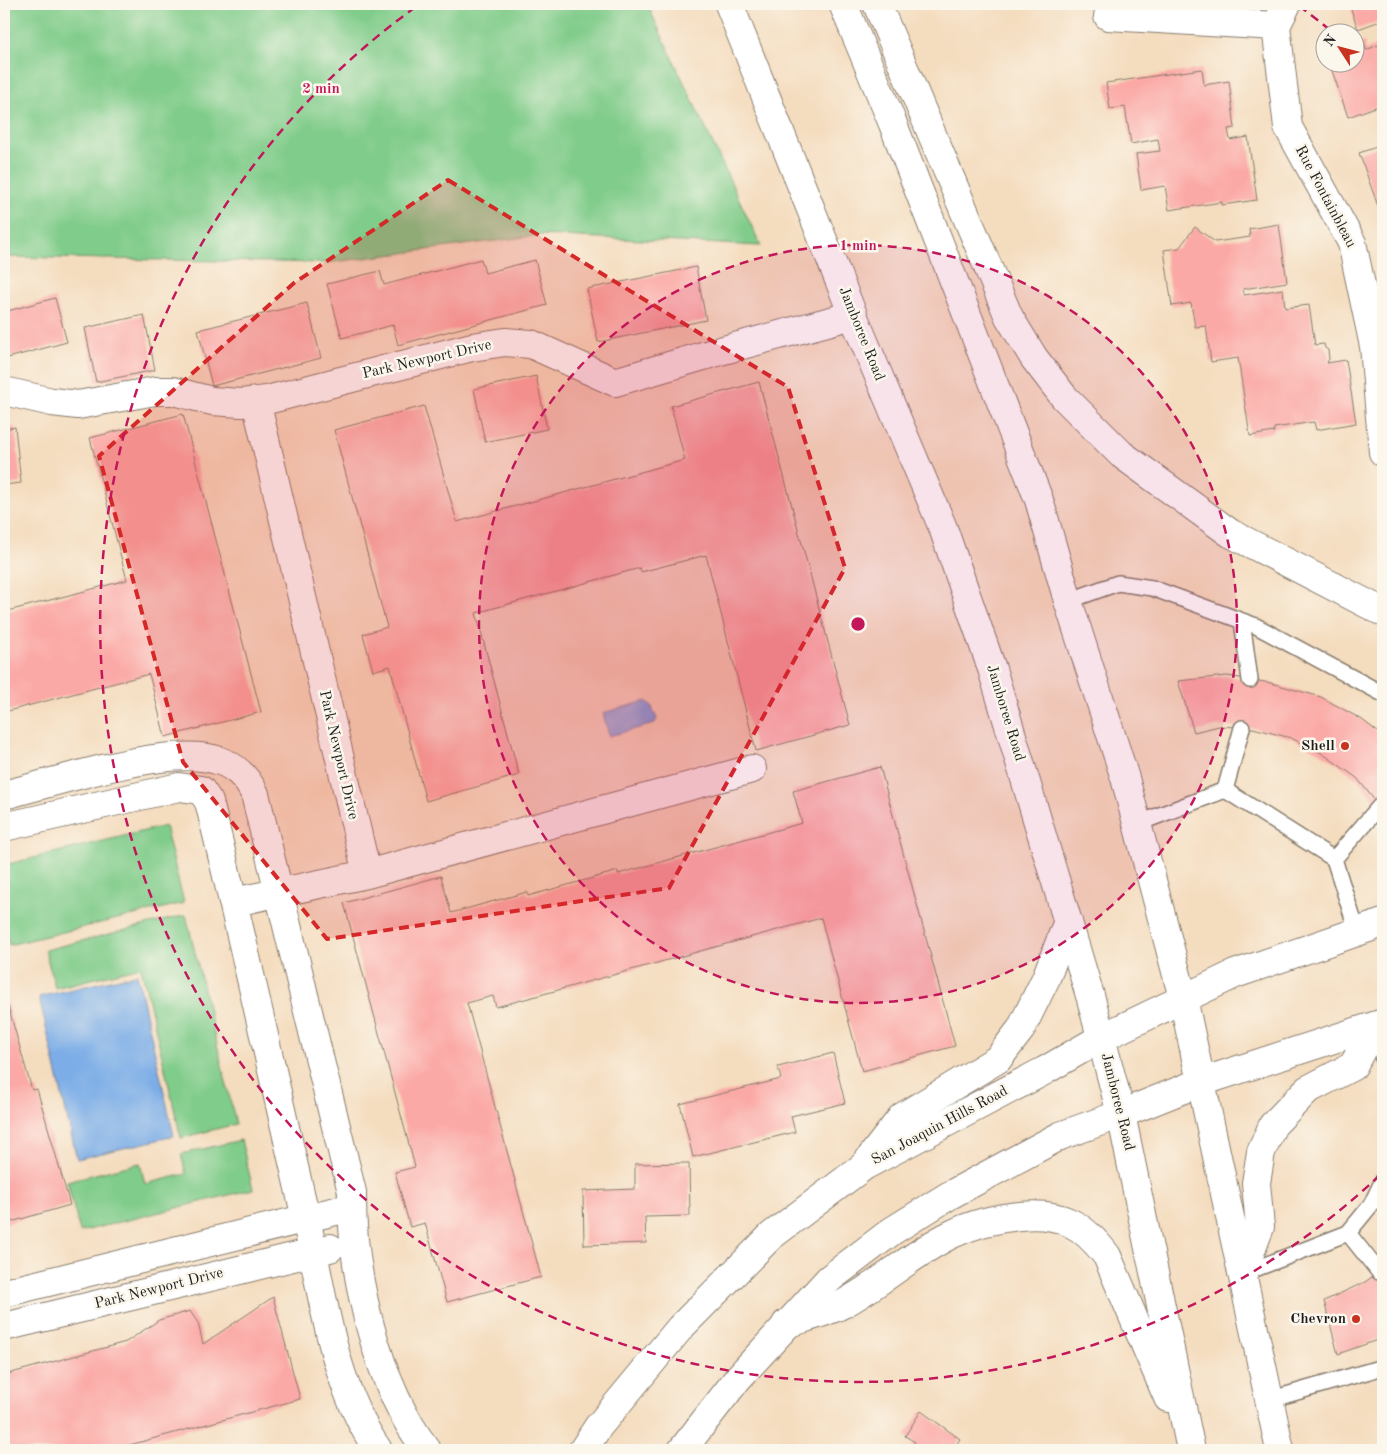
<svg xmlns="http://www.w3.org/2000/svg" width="1387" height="1454" viewBox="0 0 1387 1454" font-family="'Old Standard TT',serif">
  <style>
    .green { fill: #80cc8a; stroke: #4e7453 }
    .water { fill: #7cade7; stroke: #4c6482 }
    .building { fill: #fba9a6 }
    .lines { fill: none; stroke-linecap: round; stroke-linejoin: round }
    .lane-casing { stroke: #887c6d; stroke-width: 18 }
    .street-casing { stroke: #887c6d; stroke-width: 30 }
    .secondary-casing { stroke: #887c6d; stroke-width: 30 }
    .primary-casing { stroke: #887c6d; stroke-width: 30 }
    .lane { stroke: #fff; stroke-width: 15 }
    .street { stroke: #fff; stroke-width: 28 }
    .secondary { stroke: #fff; stroke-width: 28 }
    .primary { stroke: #fff; stroke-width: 28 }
    .marked { fill: #d62828; fill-opacity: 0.2; stroke: #d62828; stroke-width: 4; stroke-dasharray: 10 6; stroke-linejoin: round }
    .ring { fill: none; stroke: #c2185b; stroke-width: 2.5; stroke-dasharray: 9 6 }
    .poi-dot { fill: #c8321e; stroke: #fbf7ec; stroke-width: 2 }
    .labels { text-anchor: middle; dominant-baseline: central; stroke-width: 5; stroke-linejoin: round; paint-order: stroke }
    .street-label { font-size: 15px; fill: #1c1c1c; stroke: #fbf7ec }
    .poi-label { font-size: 15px; font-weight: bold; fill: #1c1c1c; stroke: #fbf7ec; text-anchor: end }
    .centre { fill: #c2185b; stroke: #fbf7ec; stroke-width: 2.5 }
    .ring-label { font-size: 15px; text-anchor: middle; font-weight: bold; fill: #c2185b; stroke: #fbf7ec; stroke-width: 5; stroke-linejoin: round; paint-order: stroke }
  </style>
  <rect width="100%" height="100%" fill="#fbf7ec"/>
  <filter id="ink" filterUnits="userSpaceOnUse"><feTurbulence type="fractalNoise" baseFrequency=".02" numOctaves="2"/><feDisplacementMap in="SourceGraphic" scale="10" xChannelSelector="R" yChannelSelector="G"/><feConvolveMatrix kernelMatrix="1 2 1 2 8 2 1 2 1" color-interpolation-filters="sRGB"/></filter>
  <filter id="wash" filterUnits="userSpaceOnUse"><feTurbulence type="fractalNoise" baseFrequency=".0096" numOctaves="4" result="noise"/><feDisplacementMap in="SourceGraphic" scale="20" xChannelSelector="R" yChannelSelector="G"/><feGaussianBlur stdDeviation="1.12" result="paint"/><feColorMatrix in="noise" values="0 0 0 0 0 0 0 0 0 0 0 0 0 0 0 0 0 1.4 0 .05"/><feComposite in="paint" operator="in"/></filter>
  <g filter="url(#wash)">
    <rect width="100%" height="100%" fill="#f4dcbe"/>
    <!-- green -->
    <path class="green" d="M 4,4 L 647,4 L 761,246 L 541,235 L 326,263 L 4,257 Z
      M 165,826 L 184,903 L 9,945 L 4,921 L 4,865 Z
      M 186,915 L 236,1124 L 181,1138 L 141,967 L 55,988 L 45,950 Z
      M 241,1140 L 253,1189 L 80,1232 L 67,1181 L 140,1163 L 145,1184 L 186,1174 L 181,1154 Z"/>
    <!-- water -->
    <path class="water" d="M 646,701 L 651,705 L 657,719 L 654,724 L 609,736 L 603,713 Z
      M 137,974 L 174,1136 L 77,1159 L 39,997 Z"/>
    <g id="blocks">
      <!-- building -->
      <path class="building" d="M 1349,4 L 1383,4 L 1383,20 L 1358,29 Z
        M 1364,42 L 1366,50 L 1383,43 L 1383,111 L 1381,105 L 1348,117 L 1329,62 L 1354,62 L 1354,46 Z
        M 1202,69 L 1204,85 L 1229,81 L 1235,128 L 1228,129 L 1230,140 L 1248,137 L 1257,200 L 1222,205 L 1222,202 L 1169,210 L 1165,186 L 1141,190 L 1136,154 L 1160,151 L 1158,139 L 1131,144 L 1125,107 L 1110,109 L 1106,83 Z
        M 1383,123 L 1383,220 L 1359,153 L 1382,145 L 1376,125 Z
        M 1279,224 L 1287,282 L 1243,289 L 1244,295 L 1283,289 L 1285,308 L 1309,305 L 1315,345 L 1324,344 L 1325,348 L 1328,350 L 1329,359 L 1327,363 L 1346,360 L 1356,423 L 1316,430 L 1314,422 L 1274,428 L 1274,432 L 1250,436 L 1238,358 L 1211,362 L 1206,326 L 1195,327 L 1191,303 L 1172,306 L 1164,250 L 1179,248 L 1195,227 L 1215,242 L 1250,237 L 1249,229 Z
        M 481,259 L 485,273 L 535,260 L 547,305 L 398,345 L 393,325 L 342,338 L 327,284 L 380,271 L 384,285 Z
        M 696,267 L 706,320 L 598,342 L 587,289 Z
        M 55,298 L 67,342 L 4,359 L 4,312 Z
        M 307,303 L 321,358 L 212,386 L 198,330 Z
        M 144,315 L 155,370 L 96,382 L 85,328 Z
        M 536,376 L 547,429 L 485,442 L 474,389 Z
        M 759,382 L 850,725 L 756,751 L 706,555 L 641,572 L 640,568 L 476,613 L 519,775 L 426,801 L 390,666 L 373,671 L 363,634 L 387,627 L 334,430 L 424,406 L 457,522 L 685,460 L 671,406 Z
        M 183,414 L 261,712 L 165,737 L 149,674 L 4,712 L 4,612 L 127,580 L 90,438 Z
        M 15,427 L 21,483 L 4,485 L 4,429 Z
        M 1227,676 L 1271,683 L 1321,697 L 1361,719 L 1383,736 L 1383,811 L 1357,778 L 1323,754 L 1291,738 L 1253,728 L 1219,726 L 1194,732 L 1178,681 Z
        M 880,767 L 955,1046 L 862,1071 L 821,918 L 496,1007 L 493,996 L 467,1003 L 541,1277 L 447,1302 L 425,1223 L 410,1227 L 395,1172 L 415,1167 L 344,903 L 441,876 L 451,913 L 527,892 L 528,896 L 618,871 L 618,874 L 802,823 L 793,791 Z
        M 4,992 L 32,1090 L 37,1089 L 70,1205 L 4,1224 Z
        M 833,1053 L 845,1103 L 791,1116 L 795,1132 L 693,1157 L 680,1104 L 781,1079 L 778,1067 Z
        M 689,1163 L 690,1216 L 645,1217 L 646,1243 L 584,1245 L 583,1191 L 635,1189 L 635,1164 Z
        M 1383,1269 L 1383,1338 L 1338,1354 L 1324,1301 L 1365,1282 Z
        M 273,1297 L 300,1399 L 111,1450 L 4,1450 L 4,1375 L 126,1342 L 159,1320 L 190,1311 L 198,1323 L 203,1344 Z
        M 921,1411 L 960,1439 L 954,1448 L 957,1450 L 910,1450 L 915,1442 L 905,1436 Z"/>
    </g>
  </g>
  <g filter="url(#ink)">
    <use href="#blocks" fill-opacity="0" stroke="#887c6d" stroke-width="1"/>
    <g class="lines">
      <!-- lane casing -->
      <g class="lane-casing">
        <path id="lane" d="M 1068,601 L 1118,583 L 1152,588 L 1256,626 L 1383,694
          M 1242,621 L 1250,680
          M 1225,790 L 1334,859
          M 1139,823 L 1225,790 L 1242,728
          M 1357,931 L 1334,859 L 1380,806
          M 1374,1027 L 1383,1058
          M 1348,1233 L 1379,1272
          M 1242,1274 L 1348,1233 L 1371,1205 L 1383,1180
          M 1269,1400 L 1383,1367"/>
      </g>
      <!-- street casing -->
      <g class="street-casing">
        <path id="street" d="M 1287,4 L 1276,26 L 1288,127 L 1352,243 L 1374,346 L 1383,452
          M 1108,16 L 1276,26
          M 4,391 L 52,402 L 78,405 L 155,391 L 173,391 L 212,401 L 241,403 L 267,400 L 472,347 L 505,342 L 531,344 L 615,382 L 720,351 L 853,315
          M 256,401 L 367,874
          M 4,795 C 57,782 170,743 220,761 C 237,767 247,778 255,794 L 352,1192 C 351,1272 377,1387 427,1450
          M 4,827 L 179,787 L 201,790 L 209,802 C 243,939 273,1077 305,1214 C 323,1293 331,1381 378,1450
          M 234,902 L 367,874 L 752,769
          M 4,1293 L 352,1207
          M 4,1327 L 330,1248"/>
      </g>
      <!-- secondary casing -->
      <g class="secondary-casing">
        <path id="secondary" d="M 583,1450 L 598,1427 L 680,1328 L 771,1236 L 864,1166 L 1044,1071 L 1101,1038
          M 682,1450 L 739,1377 L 829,1279 L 892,1231 L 950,1195 L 1060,1136 L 1121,1114"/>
      </g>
      <!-- primary casing -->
      <g class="primary-casing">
        <path id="primary" d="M 729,4 L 853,315 L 943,528 L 992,669 L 1091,999 L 1121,1114 L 1191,1450
          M 843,4 L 893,124 L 1039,500 L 1068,601 L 1125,778 L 1183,998 L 1280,1450
          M 877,4 L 1009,317 L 1034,358 L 1064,397 L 1121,454 L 1230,533 L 1383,612
          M 1101,1038 L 1235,974 L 1383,923
          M 1121,1114 L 1201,1082 L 1383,1023
          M 864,1166 L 902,1117 L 998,1059 L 1021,1029 L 1046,978 L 1068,921
          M 1242,1274 L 1260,1227 L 1256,1183 L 1261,1152 L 1273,1125 L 1307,1090 L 1353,1066 L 1374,1026
          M 786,1324 C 804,1318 826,1313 843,1304 C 909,1267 939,1223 1020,1216 C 1061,1212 1083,1224 1107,1256 L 1168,1398"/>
      </g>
      <!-- lane -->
      <use href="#lane" class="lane"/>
      <!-- street -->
      <use href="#street" class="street"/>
      <!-- secondary -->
      <use href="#secondary" class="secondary"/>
      <!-- primary -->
      <use href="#primary" class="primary"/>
    </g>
  </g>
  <!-- marked area -->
  <path class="marked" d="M 448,180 L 788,387 L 845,568 L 669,888 L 327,939 L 183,762 L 99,456 L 294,283 Z"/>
  <!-- distance rings -->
  <circle cx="858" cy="624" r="379" fill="#c2185b" fill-opacity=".12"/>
  <g class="ring">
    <circle cx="858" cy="624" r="379"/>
    <path d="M1380 1175A759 759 0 1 1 417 6M1299 6A759 759 0 0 1 1330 30"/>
  </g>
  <!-- markers -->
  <g class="poi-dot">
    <circle cx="1345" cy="746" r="5"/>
    <circle cx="1356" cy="1319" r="5"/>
  </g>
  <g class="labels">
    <!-- street labels -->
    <g class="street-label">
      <text transform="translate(1325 197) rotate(62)">Rue Fontainbleau</text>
      <text transform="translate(861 334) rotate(68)">Jamboree Road</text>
      <text transform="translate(427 360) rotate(-13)">Park Newport Drive</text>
      <text transform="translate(1005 713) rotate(73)">Jamboree Road</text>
      <text transform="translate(338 755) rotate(77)">Park Newport Drive</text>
      <text transform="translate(1117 1102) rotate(76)">Jamboree Road</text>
      <text transform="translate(940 1126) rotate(-28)">San Joaquin Hills Road</text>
      <text transform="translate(159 1289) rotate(-14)">Park Newport Drive</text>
    </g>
    <!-- poi labels -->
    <g class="poi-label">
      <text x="1335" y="746">Shell</text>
      <text x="1346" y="1319">Chevron</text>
    </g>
  </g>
  <circle cx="858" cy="624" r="8" class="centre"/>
  <g class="ring-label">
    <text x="321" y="93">2 min</text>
    <text x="858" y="250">1 min</text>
  </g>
  <!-- margin -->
  <rect width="1387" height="1454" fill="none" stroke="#fbf7ec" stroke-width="20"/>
  <!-- north arrow -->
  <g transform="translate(1340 48) rotate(306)"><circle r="24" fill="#fbf7ec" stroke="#a29f99"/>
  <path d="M0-4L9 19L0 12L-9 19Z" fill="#c8321e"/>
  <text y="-8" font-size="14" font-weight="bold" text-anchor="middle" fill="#1c1c1c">N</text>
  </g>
</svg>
